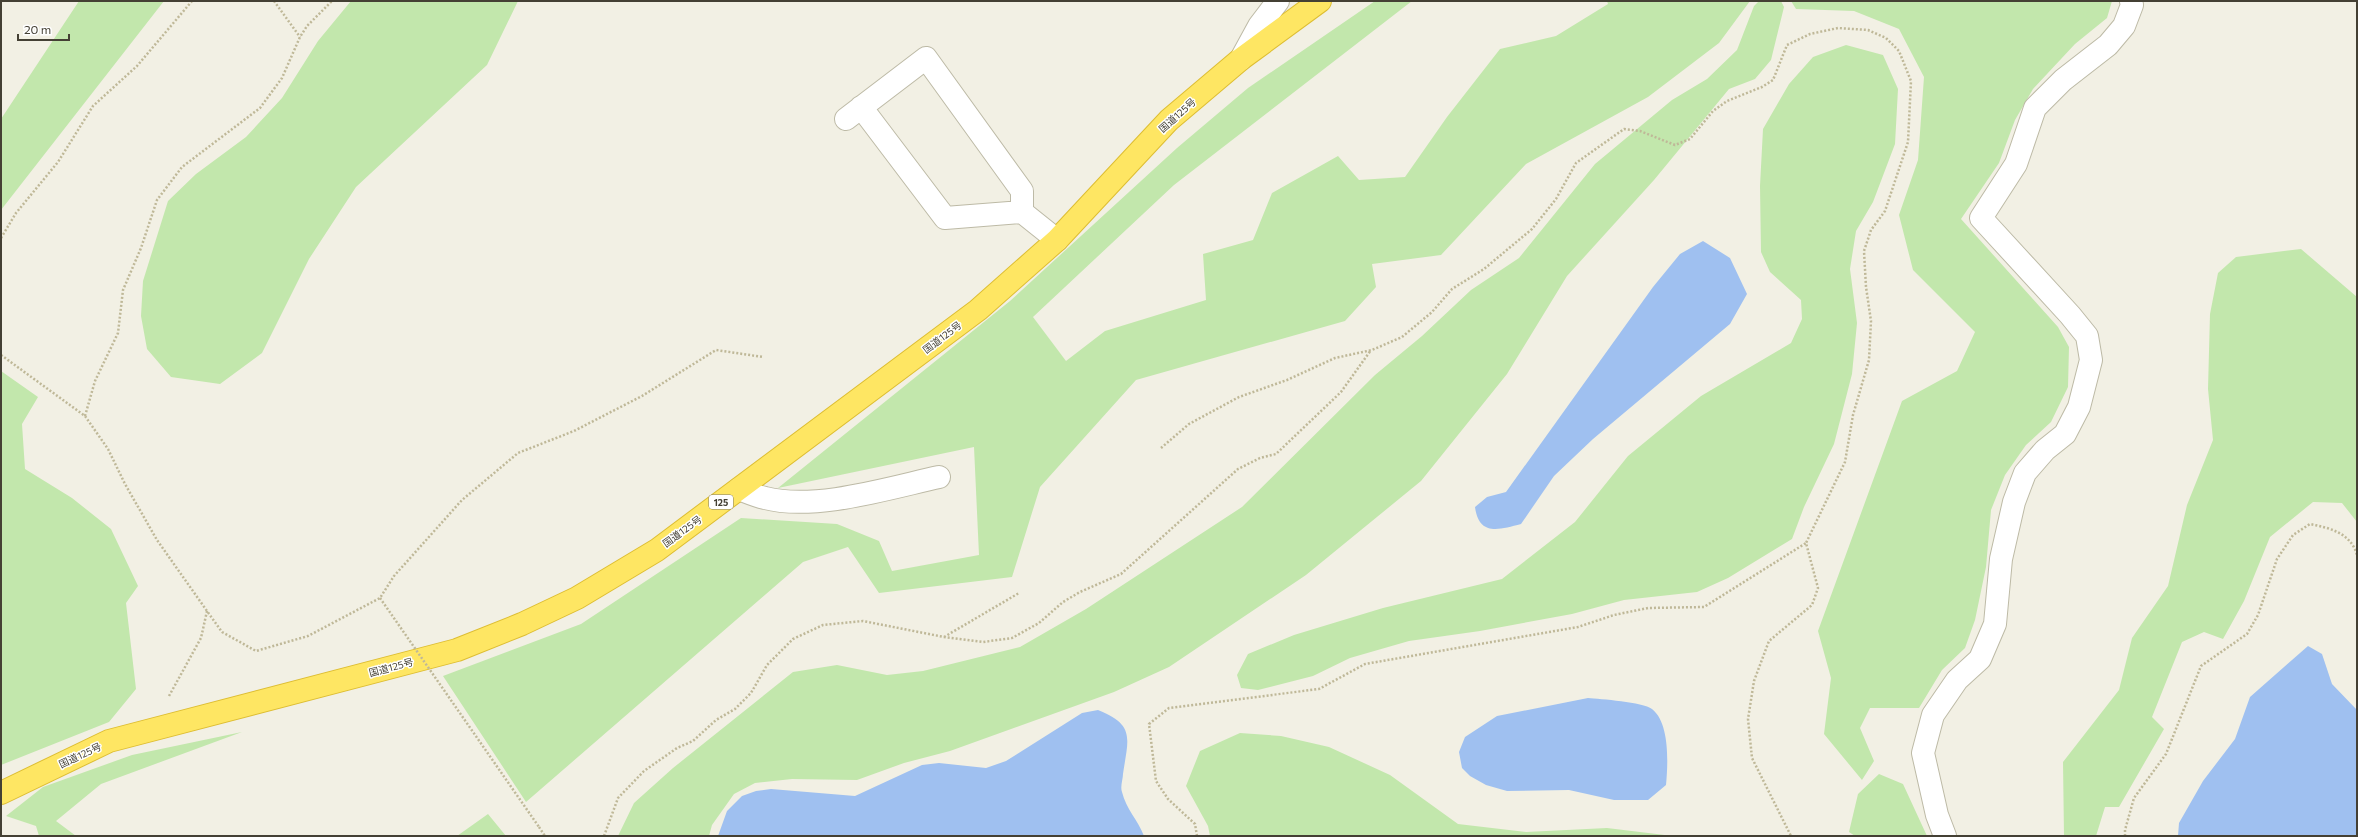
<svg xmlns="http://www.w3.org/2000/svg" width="2358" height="837" viewBox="0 0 2358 837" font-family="Commissioner,'Noto Sans JP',sans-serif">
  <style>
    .green { fill: #c2e7ac }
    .water { fill: #9fc0f0 }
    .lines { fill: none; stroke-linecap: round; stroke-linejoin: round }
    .minor-casing { stroke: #bdbaa6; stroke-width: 24 }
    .highway-casing { stroke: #ddbd32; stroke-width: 24 }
    .path { stroke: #bfb898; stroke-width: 2.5; stroke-dasharray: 2 2; stroke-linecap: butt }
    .minor { stroke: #fff; stroke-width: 22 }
    .highway { stroke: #fee663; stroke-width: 22 }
    .path-bridge { stroke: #bfb898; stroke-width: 2.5; stroke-dasharray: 2 2; stroke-linecap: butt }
    .labels { text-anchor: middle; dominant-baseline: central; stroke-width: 3; stroke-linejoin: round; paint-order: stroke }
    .shield { fill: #fff; stroke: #7c7971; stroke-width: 1 }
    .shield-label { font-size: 9px; font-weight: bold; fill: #444034 }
    .street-label { font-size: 10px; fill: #444034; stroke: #fff }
  </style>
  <rect width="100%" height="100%" fill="#f2f0e4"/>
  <!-- green -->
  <path class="green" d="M 79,1 L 164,1 L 1,210 L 1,119 Z
    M 351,1 L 518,1 L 487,65 L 356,187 L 309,259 L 262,353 L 220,384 L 171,377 L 147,349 L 141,316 L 143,281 L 168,201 L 196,174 L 246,137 L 282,98 L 318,41 Z
    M 1375,1 L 1412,1 L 1174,185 L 1033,317 L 1066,361 L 1105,331 L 1206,300 L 1203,254 L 1253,240 L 1272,193 L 1338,156 L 1359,180 L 1405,177 L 1447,117 L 1500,49 L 1556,36 L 1608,4 L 1607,1 L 1750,1 L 1719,43 L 1648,97 L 1526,164 L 1441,255 L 1372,264 L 1376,287 L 1345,321 L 1136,380 L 1040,487 L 1012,577 L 879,593 L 848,547 L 803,562 L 526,802 L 443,676 L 581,624 L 741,518 L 837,524 L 879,541 L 892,571 L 979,555 L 974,447 L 778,488 L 1010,301 L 1177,148 L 1248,88 Z
    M 1759,1 L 1781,1 L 1784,7 L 1771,60 L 1755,79 L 1729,89 L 1654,180 L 1567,276 L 1507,374 L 1421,481 L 1306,575 L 1169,667 L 1114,692 L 950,751 L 904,763 L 857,780 L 792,779 L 755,783 L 734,794 L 712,825 L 709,836 L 618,836 L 634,803 L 673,768 L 793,672 L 837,665 L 887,675 L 923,671 L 1020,647 L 1086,609 L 1242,507 L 1375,375 L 1422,336 L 1471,290 L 1519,258 L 1595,164 L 1672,100 L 1707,79 L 1737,50 L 1754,6 Z
    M 1791,1 L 2112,1 L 2107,18 L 2075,44 L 2033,89 L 2015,120 L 1999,163 L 1961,219 L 2058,327 L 2069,347 L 2068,387 L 2051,422 L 2026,445 L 2005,475 L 1991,510 L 1986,567 L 1975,620 L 1965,648 L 1942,670 L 1919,708 L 1870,708 L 1860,728 L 1874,761 L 1862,780 L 1824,734 L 1831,678 L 1818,631 L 1902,401 L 1957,371 L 1975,332 L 1913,270 L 1899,215 L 1918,160 L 1924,77 L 1899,29 L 1854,11 L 1796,9 Z
    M 1846,45 L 1883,55 L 1898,89 L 1895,144 L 1873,202 L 1856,231 L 1850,269 L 1857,323 L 1852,374 L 1834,444 L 1804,507 L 1792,539 L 1728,578 L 1697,592 L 1624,600 L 1572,614 L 1480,631 L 1409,641 L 1350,658 L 1313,676 L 1258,690 L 1241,688 L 1237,675 L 1248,654 L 1294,635 L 1383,608 L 1502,579 L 1575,522 L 1628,456 L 1701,396 L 1791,343 L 1802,319 L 1801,300 L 1770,272 L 1761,252 L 1760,186 L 1763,129 L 1789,84 L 1813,57 Z
    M 2301,249 L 2357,297 L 2357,522 L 2342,503 L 2313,502 L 2270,537 L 2244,601 L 2223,639 L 2204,632 L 2182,642 L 2152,717 L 2164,729 L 2119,807 L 2105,807 L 2096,836 L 2064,836 L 2063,762 L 2119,690 L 2132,638 L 2168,586 L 2187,505 L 2213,440 L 2208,389 L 2210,314 L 2218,273 L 2236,257 Z
    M 1,371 L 38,397 L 22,424 L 25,469 L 72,498 L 111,529 L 138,586 L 126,603 L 136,689 L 109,722 L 1,765 Z
    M 242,732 L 101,784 L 56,821 L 76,836 L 39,836 L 36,826 L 6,816 L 43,787 L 132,755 Z
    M 1240,733 L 1281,736 L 1329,747 L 1390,775 L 1458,824 L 1526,832 L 1607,828 L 1673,836 L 1210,836 L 1208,826 L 1186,786 L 1200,751 Z
    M 1879,774 L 1903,784 L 1927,836 L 1855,836 L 1849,832 L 1858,794 Z
    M 488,814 L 506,836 L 457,836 Z"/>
  <!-- water -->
  <path class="water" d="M 1703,241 L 1730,258 L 1747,294 L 1730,324 L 1593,439 L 1554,476 L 1521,524 C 1498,530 1479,536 1475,507 L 1487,497 L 1506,492 L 1653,287 L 1680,254 Z
    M 2308,646 L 2322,654 L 2332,684 L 2357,710 L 2357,836 L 2178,836 L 2179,823 L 2203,781 L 2235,739 L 2250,697 Z
    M 1588,698 C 1600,699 1643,702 1652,709 C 1670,723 1668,764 1666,785 L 1648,800 L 1614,800 L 1569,790 L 1507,791 L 1486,785 L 1470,776 L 1462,768 L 1459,752 L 1465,737 L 1497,716 Z
    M 1098,710 C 1136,725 1128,739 1123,774 C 1123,779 1120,787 1122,792 C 1126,809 1138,820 1144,836 L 718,836 L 727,811 L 742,796 L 756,791 L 771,789 L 855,796 L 922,765 L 939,763 L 986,768 L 1006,761 L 1082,713 Z"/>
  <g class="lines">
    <!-- minor casing -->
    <g class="minor-casing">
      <path id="minor" d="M 1241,59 L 1259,26 L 1278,1
        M 861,107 L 945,218 L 1022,212
        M 846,119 L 926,58 L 1022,191 L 1022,212 L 1057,240
        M 739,489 C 747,492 756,496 765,498 C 815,511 889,488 939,477
        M 1945,836 L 1937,815 L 1923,753 L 1933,715 L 1957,680 L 1980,659 L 1995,624 L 2001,559 L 2014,502 L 2025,473 L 2045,450 L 2065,434 L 2079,407 L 2091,360 L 2087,336 L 2070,315 L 1981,218 L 2016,164 L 2035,108 L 2063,80 L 2108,45 L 2124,26 L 2132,5 L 2131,1"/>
    </g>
    <!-- highway casing -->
    <g class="highway-casing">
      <path id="highway" d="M 1,793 L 109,741 L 457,650 L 522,624 L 577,598 L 657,550 L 978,310 L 1057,240 L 1169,120 L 1241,59 L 1320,1"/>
    </g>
    <!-- path -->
    <path class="path" d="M 274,1 L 300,37
      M 1,238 L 16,213 L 58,162 L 93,106 L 137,66 L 192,1
      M 1,355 L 85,416 L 108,449 L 125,484 L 157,540 L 207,611 L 222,632 L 256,651 L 308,636 L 380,598 L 394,576 L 462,500 L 518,453 L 574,431 L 642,396 L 716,350 L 763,357
      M 85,416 L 95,381 L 118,333 L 123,290 L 141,248 L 157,200 L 182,167 L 260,108 L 282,78 L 300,37 L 307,26 L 332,1
      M 1161,448 L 1189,424 L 1239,397 L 1287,380 L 1335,358 L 1372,350 L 1402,337 L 1432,312 L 1452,289 L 1484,269 L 1532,229 L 1556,199 L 1576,163 L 1624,129 L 1640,131 L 1675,145 L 1690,139 L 1713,111 L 1727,101 L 1762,87 L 1773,80 L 1787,45 L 1810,34 L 1838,28 L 1868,30 L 1886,38 L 1899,51 L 1911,81 L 1908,142 L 1885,211 L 1871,230 L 1864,251 L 1866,287 L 1871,321 L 1869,360 L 1853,415 L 1845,462 L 1806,543 L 1818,588 L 1812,605 L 1769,641 L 1754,681 L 1748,719 L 1752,758 L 1791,836
      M 944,637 L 1019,593
      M 169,696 L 201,638 L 207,611
      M 539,827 L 545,836
      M 604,836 L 618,798 L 644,771 L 677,748 L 693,741 L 716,720 L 735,709 L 751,693 L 767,665 L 793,639 L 823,625 L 863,621 L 944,637 L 983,642 L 1012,638 L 1039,623 L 1063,602 L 1080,592 L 1121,574 L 1238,469 L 1260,458 L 1276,454 L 1341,392 L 1371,350
      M 1197,836 L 1195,824 L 1168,799 L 1156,781 L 1149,724 L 1169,708 L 1319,689 L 1365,664 L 1578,627 L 1614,615 L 1648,608 L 1704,607 L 1806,543
      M 2125,836 L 2125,830 L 2134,798 L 2166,754 L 2201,666 L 2247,634 L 2258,615 L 2277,559 L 2293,535 L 2310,524 C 2330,528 2351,533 2357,555"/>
    <!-- minor -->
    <use href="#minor" class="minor"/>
    <!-- highway -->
    <use href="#highway" class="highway"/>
    <!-- path-bridge -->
    <path class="path-bridge" d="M 380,598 L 539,827"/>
  </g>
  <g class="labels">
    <!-- shield labels -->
    <rect class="shield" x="709" y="495" width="24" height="14" rx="3"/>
    <g class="shield-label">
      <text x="721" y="502">125</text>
    </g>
    <!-- street labels -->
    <g class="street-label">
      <text transform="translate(1177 115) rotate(-42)">国道125号</text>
      <text transform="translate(942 337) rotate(-37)">国道125号</text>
      <text transform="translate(682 531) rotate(-36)">国道125号</text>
      <text transform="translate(391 667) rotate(-15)">国道125号</text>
      <text transform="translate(80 755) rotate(-25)">国道125号</text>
    </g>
  </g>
  <!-- border -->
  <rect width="2358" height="837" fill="none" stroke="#444034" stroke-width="4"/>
  <!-- scale -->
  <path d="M18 34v6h51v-6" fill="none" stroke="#444034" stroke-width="2"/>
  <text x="24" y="34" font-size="12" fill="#444034" stroke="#ffffff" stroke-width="3" paint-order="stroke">20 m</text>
</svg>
